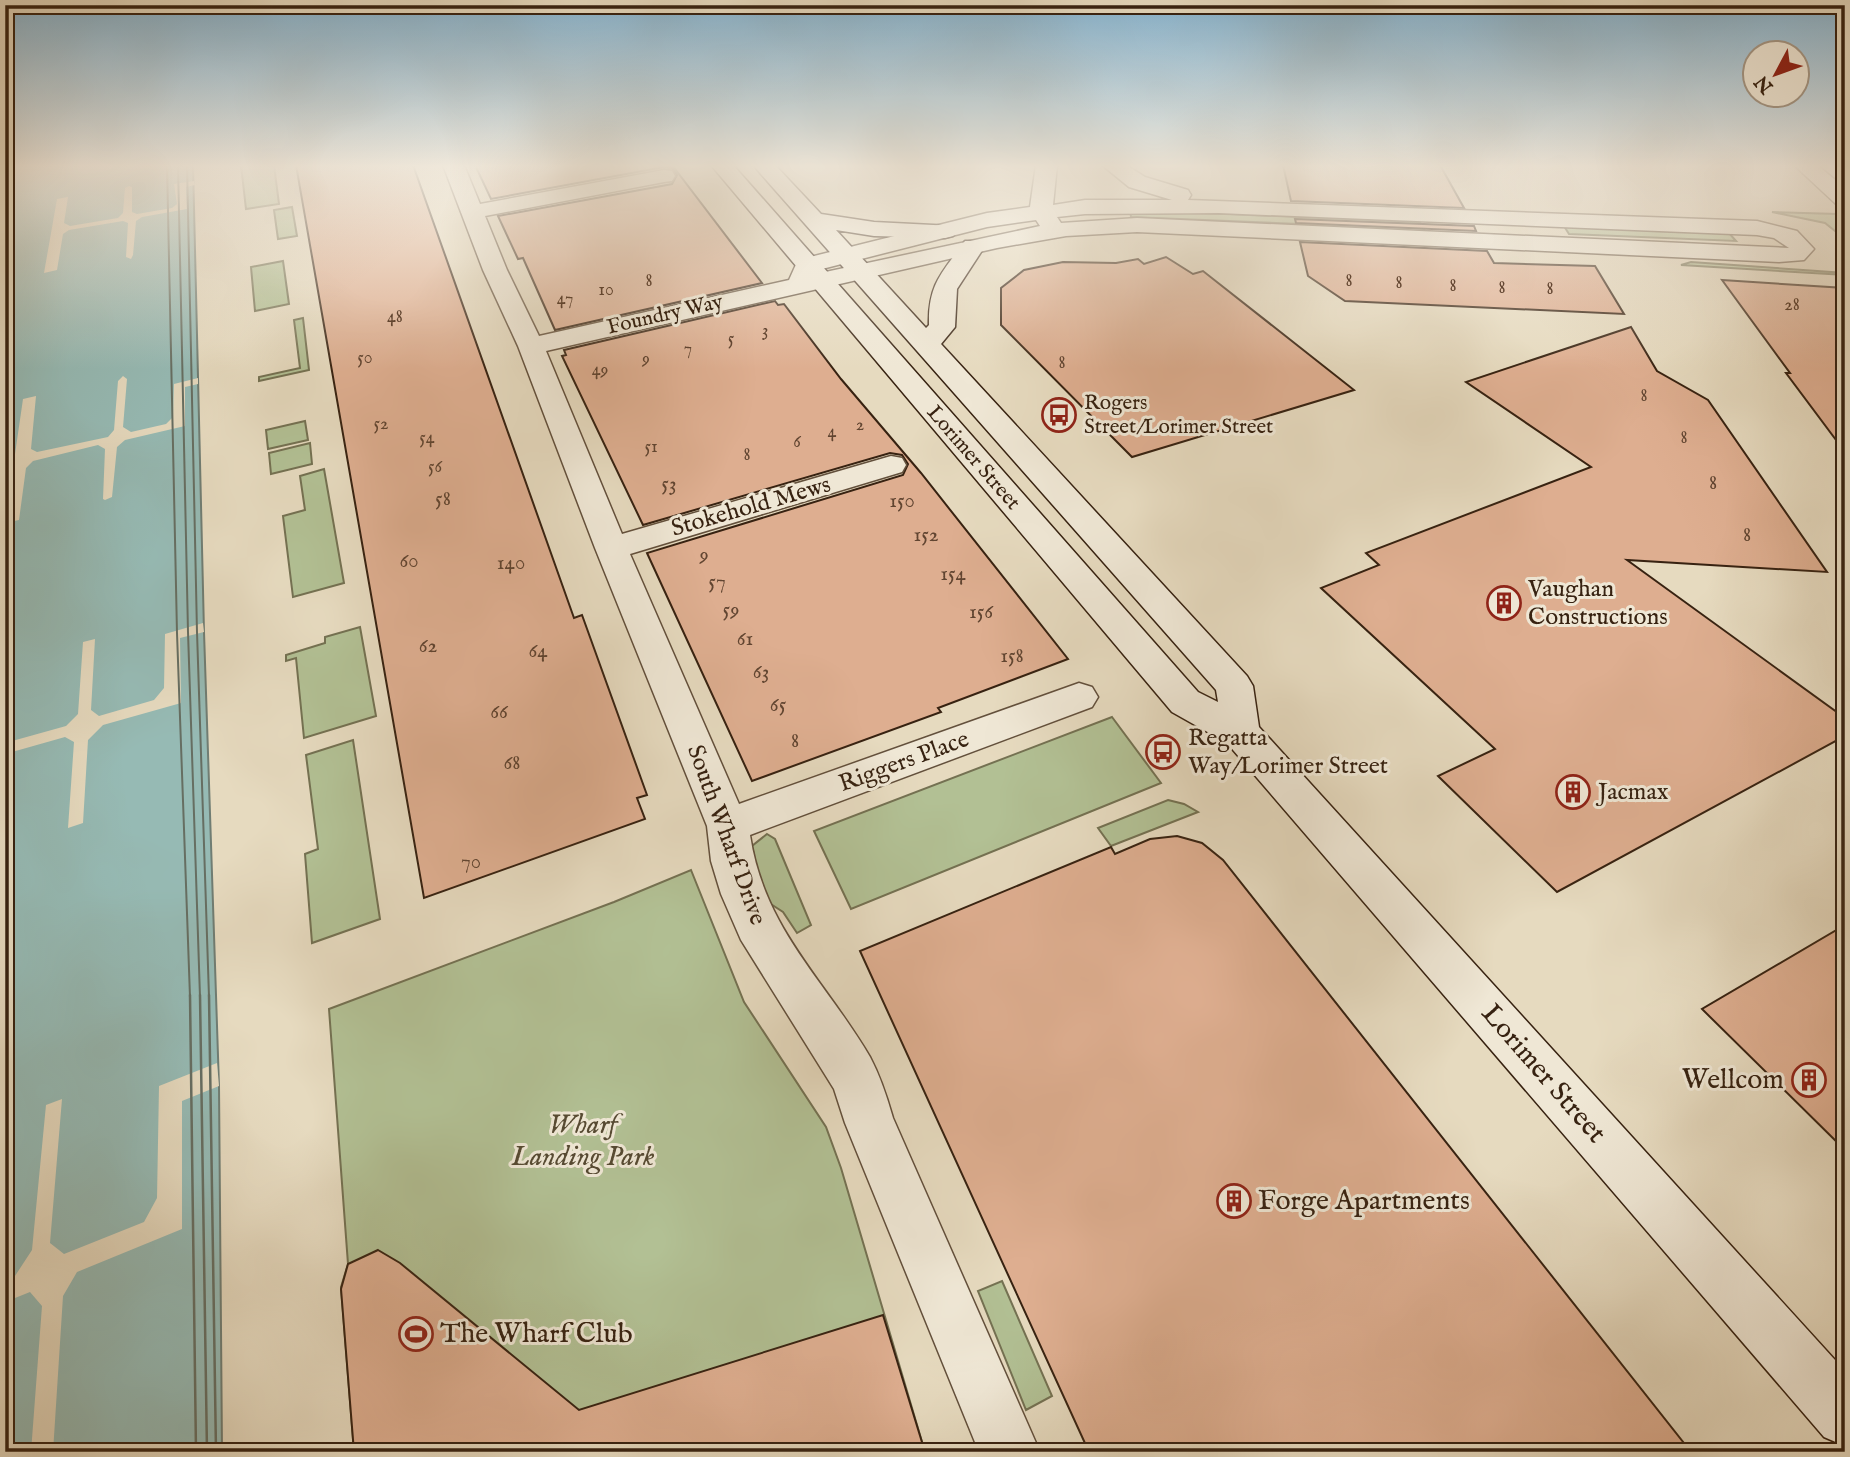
<svg xmlns="http://www.w3.org/2000/svg" width="1850" height="1457" viewBox="0 0 1850 1457" font-family="'IM FELL English',serif">
  <style>
    .green { fill: #b2c094; stroke: #747152; stroke-width: 2 }
    .water { fill: #96bab4; stroke: #707d73; stroke-width: 2 }
    .pier { fill: #e6dabf }
    .lines { fill: none; stroke-linecap: round; stroke-linejoin: round }
    .shore-far1 { stroke: #666e62; stroke-width: 2 }
    .shore { stroke: #666e62; stroke-width: 2.5 }
    .building { fill: #deae90; stroke: #372211; stroke-width: 2 }
    .minor-casing { stroke: #63503c; stroke-width: 3 }
    .tertiary-casing { stroke: #63503c; stroke-width: 3 }
    .secondary-casing { stroke: #372211; stroke-width: 3 }
    .minor { fill: #efe7d5; fill-rule: evenodd }
    .tertiary { fill: #efe7d5; fill-rule: evenodd }
    .secondary { fill: #efe7d5; fill-rule: evenodd }
    .labels { text-anchor: middle; dominant-baseline: central; stroke-width: 6; stroke-linejoin: round; paint-order: stroke }
    .far-number-label { font-size: 18px; fill: #614531 }
    .far-street-label { font-size: 21px; fill: #372211; stroke: #efe7d5 }
    .far-poi-label { font-size: 21px; fill: #372211; stroke: #efe7d5; text-anchor: start }
    .number-label { font-size: 21px; fill: #614531 }
    .street-label { font-size: 24px; fill: #372211; stroke: #efe7d5 }
    .poi-label { font-size: 24px; fill: #372211; stroke: #efe7d5; text-anchor: start }
    .near-street-label { font-size: 28px; fill: #372211; stroke: #efe7d5 }
    .near-poi-label { font-size: 28px; fill: #372211; stroke: #efe7d5; text-anchor: start }
    .near-park-label { font-size: 28px; font-style: italic; fill: #564a32; stroke: #efe7d5 }
  </style>
  <rect width="100%" height="100%" fill="#e6dabf"/>
  <filter id="stains"><feTurbulence type="fractalNoise" baseFrequency=".00286" numOctaves="4"/><feColorMatrix values="0 0 0 0 .2 0 0 0 0 .09 0 0 0 0 .02 0 0 0 .5 -.17"/></filter>
  <radialGradient id="worn" r=".72"><stop offset=".6" stop-color="#630" stop-opacity="0"/><stop offset="1" stop-color="#630" stop-opacity=".3"/></radialGradient>
  <!-- green -->
  <path class="green" d="M 241,165 L 274,165 L 279,204 L 246,209 Z
    M 292,207 L 297,236 L 278,239 L 274,210 Z
    M 1130,210 L 1420,222 L 1424,229 L 1131,217 Z
    M 1772,212 L 1838,214 L 1845,220 L 1845,239 L 1825,223 Z
    M 1564,226 L 1729,233 L 1736,241 L 1569,234 Z
    M 283,261 L 289,304 L 255,311 L 251,267 Z
    M 1691,262 L 1845,273 L 1845,275 L 1681,265 Z
    M 303,318 L 309,370 L 259,381 L 259,377 L 300,368 L 294,320 Z
    M 305,421 L 308,440 L 268,449 L 266,430 Z
    M 310,443 L 312,464 L 271,474 L 269,453 Z
    M 324,469 L 344,583 L 293,597 L 283,516 L 305,510 L 300,476 Z
    M 360,627 L 376,716 L 304,738 L 296,658 L 286,661 L 286,655 L 325,643 L 325,637 Z
    M 1112,717 L 1161,783 L 851,909 L 814,831 Z
    M 353,740 L 380,919 L 312,943 L 305,854 L 318,849 L 306,755 Z
    M 1168,800 L 1184,804 L 1198,812 L 1111,846 L 1098,828 Z
    M 767,834 L 775,839 L 811,925 L 797,933 L 783,912 L 763,899 L 752,846 Z
    M 691,870 L 744,1002 L 826,1127 L 841,1168 L 925,1452 L 354,1452 L 341,1287 L 348,1264 L 329,1009 L 614,902 Z
    M 1002,1281 L 1052,1396 L 1026,1410 L 978,1291 Z"/>
  <!-- water -->
  <path class="water" d="M 5,165 L 193,165 L 204,632 L 219,1086 L 222,1452 L 5,1452 Z"/>
  <!-- pier -->
  <path class="pier" d="M 194,181 L 195,185 L 186,187 L 187,209 L 142,217 L 136,221 L 133,255 L 131,259 L 126,257 L 128,223 L 123,221 L 69,230 L 63,234 L 57,270 L 44,273 L 57,199 L 68,197 L 64,223 L 70,226 L 118,218 L 123,213 L 125,188 L 129,186 L 132,187 L 132,212 L 137,214 L 172,208 L 177,204 L 174,184 Z
    M 123,376 L 127,379 L 123,427 L 131,432 L 166,424 L 173,417 L 174,384 L 198,378 L 198,384 L 185,387 L 185,426 L 125,440 L 117,447 L 112,497 L 105,500 L 103,499 L 105,449 L 98,445 L 33,461 L 26,468 L 19,520 L 5,523 L 23,399 L 36,396 L 31,449 L 37,452 L 108,437 L 114,430 L 118,381 Z
    M 203,623 L 204,632 L 180,638 L 181,703 L 103,725 L 88,740 L 83,823 L 68,828 L 74,742 L 65,737 L 5,754 L 5,743 L 66,726 L 78,714 L 83,642 L 95,639 L 91,710 L 99,716 L 154,700 L 164,688 L 165,634 Z
    M 217,1063 L 219,1086 L 182,1101 L 182,1229 L 77,1272 L 63,1296 L 53,1452 L 31,1452 L 42,1306 L 30,1292 L 5,1302 L 5,1280 L 15,1276 L 32,1250 L 46,1105 L 62,1099 L 50,1243 L 64,1254 L 144,1222 L 157,1198 L 159,1086 Z"/>
  <g class="lines">
    <!-- shore-far1 -->
    <path class="shore-far1" d="M 167,165 L 177,633 L 190,997
      M 178,165 L 188,632 L 200,997
      M 187,165 L 197,632 L 209,997"/>
    <!-- shore -->
    <path class="shore" d="M 190,995 L 196,1452
      M 200,995 L 207,1452
      M 209,995 L 216,1452"/>
  </g>
  <!-- building -->
  <path class="building" d="M 296,165 L 413,165 L 574,618 L 582,615 L 647,795 L 637,798 L 645,819 L 424,898 Z
    M 475,165 L 672,165 L 762,283 L 555,330 L 523,258 L 518,259 L 498,216 L 672,184 L 677,175 L 672,168 L 664,167 L 491,199 Z
    M 1283,165 L 1440,165 L 1464,208 L 1291,201 Z
    M 1295,219 L 1474,226 L 1476,231 L 1296,223 Z
    M 1300,242 L 1487,251 L 1494,263 L 1595,266 L 1624,314 L 1345,301 L 1308,276 Z
    M 1166,257 L 1193,274 L 1203,271 L 1354,390 L 1132,457 L 1001,325 L 1001,288 L 1024,270 L 1063,262 L 1116,263 L 1138,259 L 1144,264 Z
    M 1722,280 L 1845,288 L 1845,452 L 1786,373 L 1790,373 Z
    M 775,301 L 778,305 L 784,304 L 841,379 L 921,473 L 1068,659 L 938,708 L 941,712 L 752,781 L 647,553 L 903,475 L 908,464 L 902,455 L 890,453 L 643,525 L 562,356 L 566,355 L 564,350 Z
    M 1631,327 L 1657,371 L 1708,400 L 1827,572 L 1627,560 L 1845,718 L 1845,736 L 1557,892 L 1438,776 L 1495,749 L 1321,588 L 1379,565 L 1366,553 L 1591,467 L 1466,382 Z
    M 1177,836 L 1202,843 L 1223,860 L 1691,1452 L 1089,1452 L 860,951 L 1111,847 L 1115,854 L 1150,839 Z
    M 1845,925 L 1845,1150 L 1702,1009 Z
    M 378,1250 L 400,1263 L 579,1410 L 883,1315 L 925,1452 L 354,1452 L 341,1289 L 348,1264 Z"/>
  <g class="lines">
    <!-- minor casing -->
    <g class="minor-casing">
      <path id="minor" d="M 443,165 L 464,165 L 480,204 L 664,170 L 672,171 L 675,176 L 672,181 L 664,182 L 485,216 L 507,270 L 539,336 L 789,280 L 798,260 L 987,213 L 1030,207 L 1036,165 L 1057,165 L 1053,205 L 1085,200 L 1172,200 L 1129,187 L 1102,165 L 1126,165 L 1145,177 L 1188,190 L 1191,195 L 1188,200 L 1757,221 L 1797,231 L 1814,249 L 1804,260 L 1779,262 L 1137,232 L 1066,236 L 997,248 L 546,351 L 622,534 L 891,456 L 902,458 L 906,465 L 902,472 L 630,554 L 739,804 L 1079,683 L 1092,687 L 1098,697 L 1092,707 L 750,835 C 764,929 825,980 870,1057 C 880,1076 887,1097 893,1118 L 1040,1452 L 979,1452 L 845,1123 L 834,1089 L 741,940 L 721,894 L 711,861 L 707,826 L 595,548 L 518,346 L 483,270 ZM 1219,213 L 1757,235 L 1774,238 L 1789,248 L 1137,218 L 1061,223 L 1057,217 L 1085,214 ZM 1036,220 L 1040,226 L 816,274 L 818,270 L 987,227 Z"/>
    </g>
    <!-- tertiary casing -->
    <g class="tertiary-casing">
      <path id="tertiary" d="M 1794,165 L 1817,165 L 1845,188 L 1845,207 L 1837,205 Z"/>
    </g>
    <!-- secondary casing -->
    <g class="secondary-casing">
      <path id="secondary" d="M 711,165 L 733,165 L 1198,692 L 1218,702 L 1216,690 L 753,165 L 775,165 L 821,214 L 874,222 L 953,226 L 957,231 L 953,236 L 945,238 L 874,236 L 836,230 L 926,328 L 929,325 C 928,284 942,273 965,241 L 981,241 L 985,246 L 957,289 L 955,327 L 941,344 L 1247,676 L 1253,686 L 1259,727 L 1845,1371 L 1845,1446 L 1824,1437 L 1227,743 L 1172,712 Z"/>
    </g>
    <!-- minor -->
    <use href="#minor" class="minor"/>
    <!-- tertiary -->
    <use href="#tertiary" class="tertiary"/>
    <!-- secondary -->
    <use href="#secondary" class="secondary"/>
  </g>
  <!-- sky -->
  <linearGradient id="sky" x2="0" y2="1"><stop stop-color="#87b6d3"/><stop offset="0.45" stop-color="#f4eee2"/><stop offset="1" stop-color="#f4eee2" stop-opacity="0"/></linearGradient>
  <rect width="1850" height="369" fill="url(#sky)"/>
  <!-- icons -->
  <defs>
    <g id="bus-ring" transform="scale(1.75)"><circle r="9.5" fill="#efe7d5" stroke="#8f2418" stroke-width="1.5"/><path d="M-5-6H5V4H4V6H2V4H-2V6H-4V4H-5ZM-3.5-4V0h7V-4ZM-3.5 1.2v1.5H-2V1.2ZM2 1.2v1.5H3.5V1.2Z" fill="#8f2418"/></g>
    <g id="building-ring" transform="scale(1.75)"><circle r="9.5" fill="#efe7d5" stroke="#8f2418" stroke-width="1.5"/><path d="M-4-6H4V6H1V3H-1V6H-4ZM-2.5-4.3h1.7v1.8h-1.7ZM.8-4.3h1.7v1.8H.8ZM-2.5-1h1.7V.8h-1.7ZM.8-1h1.7V.8H.8Z" fill="#8f2418"/></g>
    <g id="stadium-ring" transform="scale(1.75)"><circle r="9.5" fill="#efe7d5" stroke="#8f2418" stroke-width="1.5"/><path d="M0-5a6.5 5 0 1 0 0 10a6.5 5 0 1 0 0-10ZM-3.5-1.8h7v3.6h-7Z" fill="#8f2418"/></g>
  </defs>
  <g fill-rule="evenodd">
    <use href="#bus-ring" x="1059" y="415"/>
    <use href="#building-ring" x="1504" y="603"/>
    <use href="#bus-ring" x="1163" y="752"/>
    <use href="#building-ring" x="1573" y="792"/>
    <use href="#building-ring" x="1809" y="1080"/>
    <use href="#building-ring" x="1234" y="1201"/>
    <use href="#stadium-ring" x="416" y="1334"/>
  </g>
  <g class="labels">
    <!-- far-number labels -->
    <g class="far-number-label">
      <text x="649" y="281">8</text>
      <text x="1349" y="281">8</text>
      <text x="1399" y="283">8</text>
      <text x="1453" y="286">8</text>
      <text x="1502" y="288">8</text>
      <text x="1550" y="289">8</text>
      <text x="606" y="290">10</text>
      <text x="565" y="299">47</text>
      <text x="1792" y="305">28</text>
      <text x="395" y="317">48</text>
      <text x="765" y="331">3</text>
      <text x="731" y="339">5</text>
      <text x="688" y="349">7</text>
      <text x="365" y="358">50</text>
      <text x="646" y="359">9</text>
      <text x="1062" y="363">8</text>
      <text x="600" y="370">49</text>
      <text x="1644" y="396">8</text>
      <text x="381" y="424">52</text>
      <text x="860" y="425">2</text>
      <text x="832" y="432">4</text>
      <text x="427" y="438">54</text>
      <text x="1684" y="438">8</text>
      <text x="797" y="442">6</text>
      <text x="651" y="447">51</text>
      <text x="747" y="455">8</text>
      <text x="435" y="467">56</text>
    </g>
    <!-- far-street labels -->
    <g class="far-street-label">
      <text transform="translate(665 315) rotate(-13)">Foundry Way</text>
      <text transform="translate(973 458) rotate(49)">Lorimer Street</text>
    </g>
    <!-- far-poi labels -->
    <g class="far-poi-label">
      <text x="1084" y="403">Rogers<tspan x="1084" dy="24">Street/Lorimer Street</tspan></text>
    </g>
    <!-- number labels -->
    <g class="number-label">
      <text x="1713" y="483">8</text>
      <text x="669" y="484">53</text>
      <text x="443" y="499">58</text>
      <text x="902" y="501">150</text>
      <text x="926" y="535">152</text>
      <text x="1747" y="535">8</text>
      <text x="704" y="555">9</text>
      <text x="409" y="561">60</text>
      <text x="511" y="563">140</text>
      <text x="953" y="574">154</text>
      <text x="717" y="582">57</text>
      <text x="731" y="610">59</text>
      <text x="981" y="612">156</text>
      <text x="745" y="639">61</text>
      <text x="428" y="646">62</text>
      <text x="538" y="651">64</text>
      <text x="1012" y="656">158</text>
      <text x="761" y="672">63</text>
      <text x="778" y="705">65</text>
      <text x="499" y="712">66</text>
      <text x="795" y="741">8</text>
      <text x="512" y="763">68</text>
      <text x="471" y="862">70</text>
    </g>
    <!-- street labels -->
    <g class="street-label">
      <text transform="translate(751 507) rotate(-16)">Stokehold Mews</text>
      <text transform="translate(904 762) rotate(-20)">Riggers Place</text>
      <text transform="translate(726 835) rotate(70)">South Wharf Drive</text>
    </g>
    <!-- poi labels -->
    <g class="poi-label">
      <text x="1528" y="589">Vaughan<tspan x="1528" dy="28">Constructions</tspan></text>
      <text x="1188" y="738">Regatta<tspan x="1188" dy="28">Way/Lorimer Street</tspan></text>
      <text x="1598" y="792">Jacmax</text>
    </g>
    <!-- near-street labels -->
    <g class="near-street-label">
      <text transform="translate(1543 1074) rotate(49)">Lorimer Street</text>
    </g>
    <!-- near-poi labels -->
    <g class="near-poi-label">
      <text x="1784" y="1080" text-anchor="end">Wellcom</text>
      <text x="1258" y="1201">Forge Apartments</text>
      <text x="440" y="1334">The Wharf Club</text>
    </g>
    <!-- near-park labels -->
    <g class="near-park-label">
      <text x="583" y="1125">Wharf<tspan x="583" dy="32">Landing Park</tspan></text>
    </g>
  </g>
  <!-- margin -->
  <rect width="1850" height="1457" fill="none" stroke="#e6dabf" stroke-width="28"/>
  <rect x="7" y="7" width="1836" height="1443" fill="none" stroke="#372211" stroke-width="3.5"/>
  <rect x="14" y="14" width="1822" height="1429" fill="none" stroke="#372211" stroke-width="2"/>
  <!-- north arrow -->
  <g transform="translate(1776 74) rotate(229)"><circle r="33" fill="#efe7d5" stroke="#a59887" stroke-width="2"/>
  <path d="M0-5L12 26L0 18L-12 26Z" fill="#8f2418"/>
  <text y="-10" font-size="19" font-weight="bold" text-anchor="middle" fill="#372211">N</text>
  </g>
  <rect width="100%" height="100%" filter="url(#stains)"/>
  <rect width="100%" height="100%" fill="url(#worn)"/>
</svg>
